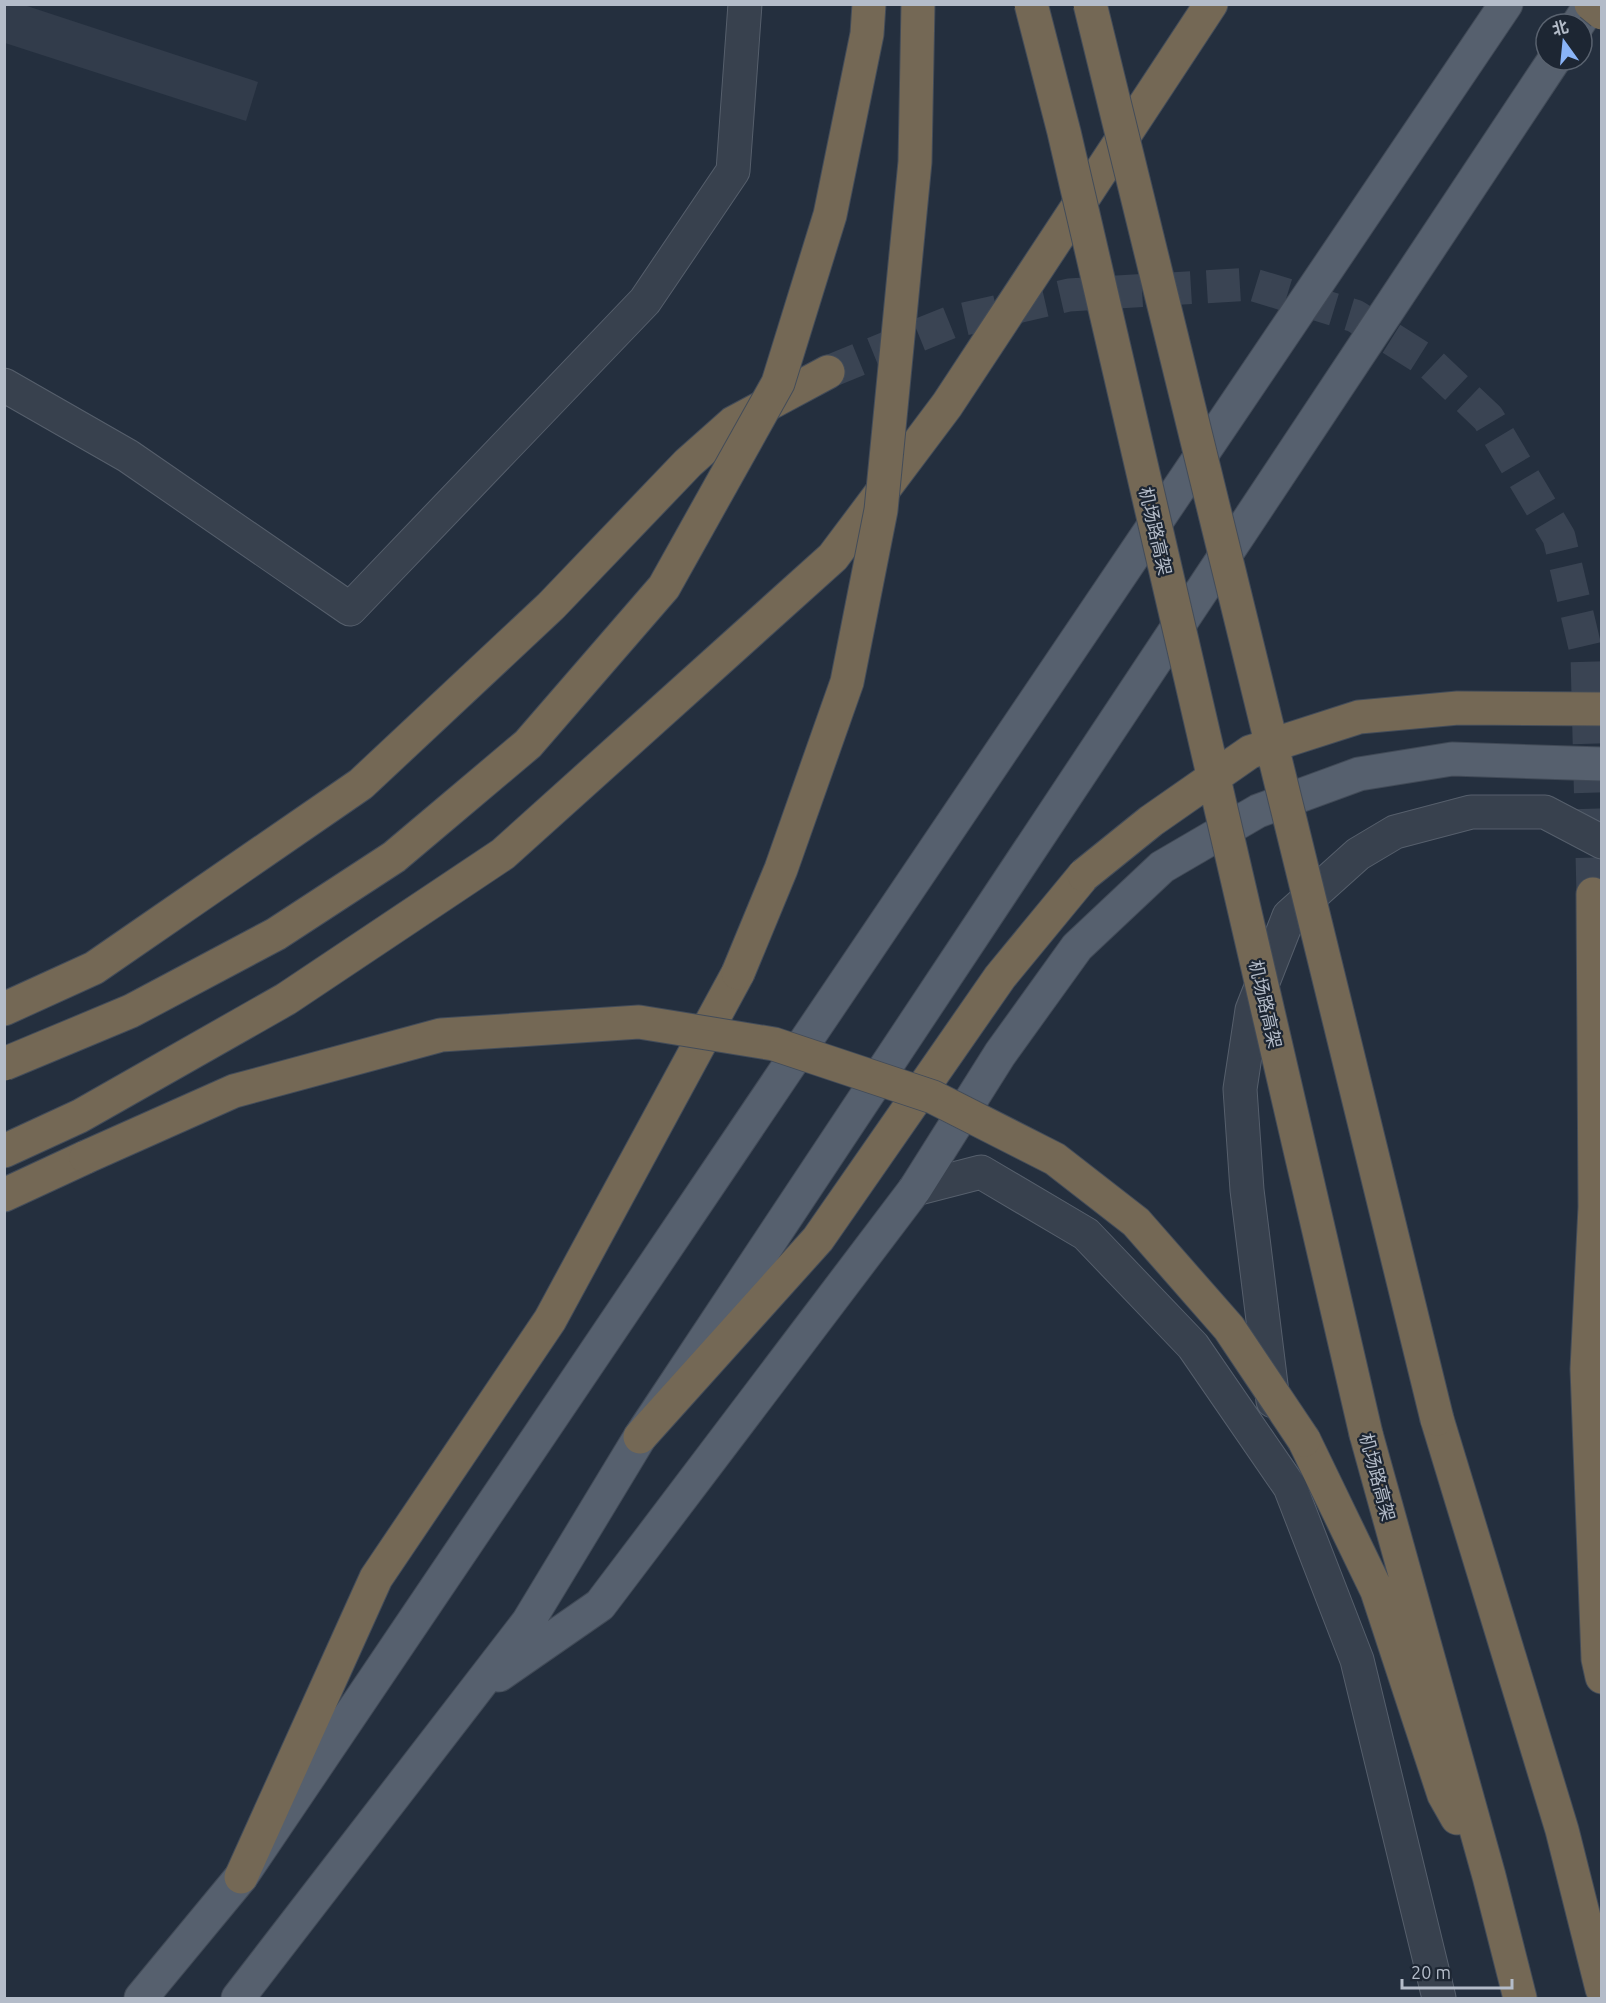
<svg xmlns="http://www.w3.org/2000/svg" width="1606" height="2003" viewBox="0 0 1606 2003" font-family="Ubuntu,'Noto Sans SC',sans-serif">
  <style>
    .airport { fill: #323c4b }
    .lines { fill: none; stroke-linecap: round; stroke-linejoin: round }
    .highway-tunnel { stroke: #3a4453; stroke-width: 33; stroke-dasharray: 33 16; stroke-linecap: butt }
    .minor-casing { stroke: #565f6c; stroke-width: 35 }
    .major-casing { stroke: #414a57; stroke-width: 35 }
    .highway-casing { stroke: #434c59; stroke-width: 35 }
    .minor { stroke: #38414e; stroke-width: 33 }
    .major { stroke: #56606e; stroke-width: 33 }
    .highway { stroke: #746855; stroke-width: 33 }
    .highway-bridge-casing { stroke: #434c59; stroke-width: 35; stroke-linecap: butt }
    .highway-bridge { stroke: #746855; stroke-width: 33 }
    .labels { text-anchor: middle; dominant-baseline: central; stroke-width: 4.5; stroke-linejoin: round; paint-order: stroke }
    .street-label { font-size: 18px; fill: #b4bcc9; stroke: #1d2633 }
  </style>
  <rect width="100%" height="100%" fill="#242f3e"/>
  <!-- airport -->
  <path class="airport" d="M 5,4 L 24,5 L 258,82 L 246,121 L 5,43 Z"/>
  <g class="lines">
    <!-- highway-tunnel -->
    <path class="highway-tunnel" d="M 828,372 L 951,322 L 1069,295 L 1251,284 L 1355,316 L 1430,363 L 1488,418 L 1559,537 L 1587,656 L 1593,894"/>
    <!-- minor casing -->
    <g class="minor-casing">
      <path id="minor" d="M 4,385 L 128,456 L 350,609 L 645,301 L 733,171 L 745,4
        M 915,1189 L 981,1172 L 1086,1234 L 1193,1346 L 1290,1487 L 1357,1660 L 1439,1998
        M 1273,1401 L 1247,1190 L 1240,1089 L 1252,1010 L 1289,916 L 1358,854 L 1395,832 L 1471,812 L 1545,812 L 1602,842"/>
    </g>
    <!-- major casing -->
    <g class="major-casing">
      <path id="major" d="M 1578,24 L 1591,4
        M 499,1675 L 600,1605 L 915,1189 L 1000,1054 L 1077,947 L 1162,867 L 1258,811 L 1359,774 L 1452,759 L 1602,764
        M 141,1998 L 241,1877 L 1506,4
        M 238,1998 L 528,1622 L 640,1437 L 1554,60"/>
    </g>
    <!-- highway casing -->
    <g class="highway-casing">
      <path id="highway" d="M 1593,894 L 1595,1207 L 1587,1369 L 1598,1659 L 1602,1677
        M 4,1009 L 94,968 L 361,784 L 551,606 L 688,463 L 733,423 L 828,372
        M 4,1151 L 80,1116 L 286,999 L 503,854 L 833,557 L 947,405 L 1211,4
        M 4,1195 L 86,1157
        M 1437,1419 L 1562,1830 L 1602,1989
        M 1366,1434 L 1489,1876 L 1520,1998
        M 640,1437 L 818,1239 L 1000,977 L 1084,875
        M 1304,1440 L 1377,1591 L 1444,1795 L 1457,1818
        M 241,1877 L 376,1578 L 550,1320 L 738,973"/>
    </g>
    <!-- minor -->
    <use href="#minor" class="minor"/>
    <!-- major -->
    <use href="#major" class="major"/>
    <!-- highway -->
    <use href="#highway" class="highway"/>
    <!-- highway-bridge casing -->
    <g class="highway-bridge-casing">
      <path id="highway-bridge" d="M 1031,4 L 1064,132 L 1366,1434
        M 1090,4 L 1437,1419
        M 1591,4 L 1602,13
        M 1084,875 L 1151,821 L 1250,752 L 1359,717 L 1458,708 L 1602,709
        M 738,973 L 781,869 L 847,682 L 881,510 L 915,162 L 918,4
        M 4,1064 L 131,1011 L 276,934 L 394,857 L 528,744 L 664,587 L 778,383 L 830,215 L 867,34 L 869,4
        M 86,1157 L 234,1091 L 441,1035 L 639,1022 L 774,1044 L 933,1097 L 1055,1159 L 1136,1222 L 1229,1328 L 1304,1440"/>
    </g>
    <!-- highway-bridge -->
    <use href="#highway-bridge" class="highway-bridge"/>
  </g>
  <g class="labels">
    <!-- street labels -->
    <g class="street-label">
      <text transform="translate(1156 531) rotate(77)">机场路高架</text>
      <text transform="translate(1266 1004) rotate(77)">机场路高架</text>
      <text transform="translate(1378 1477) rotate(75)">机场路高架</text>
    </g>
  </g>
  <!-- border -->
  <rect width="1606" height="2003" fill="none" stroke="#b4bcc9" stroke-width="12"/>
  <!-- north arrow -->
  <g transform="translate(1564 42) rotate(345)"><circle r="28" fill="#1d2633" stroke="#59626f" stroke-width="1.5"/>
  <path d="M0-4.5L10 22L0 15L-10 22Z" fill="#8ab4f8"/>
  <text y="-9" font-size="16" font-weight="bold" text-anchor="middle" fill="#b4bcc9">北</text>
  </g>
  <!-- scale -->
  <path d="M1402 1979v9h110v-9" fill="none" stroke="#b4bcc9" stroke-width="3"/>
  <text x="1411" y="1979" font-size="18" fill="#b4bcc9" stroke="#1d2633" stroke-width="4.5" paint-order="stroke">20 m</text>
</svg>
